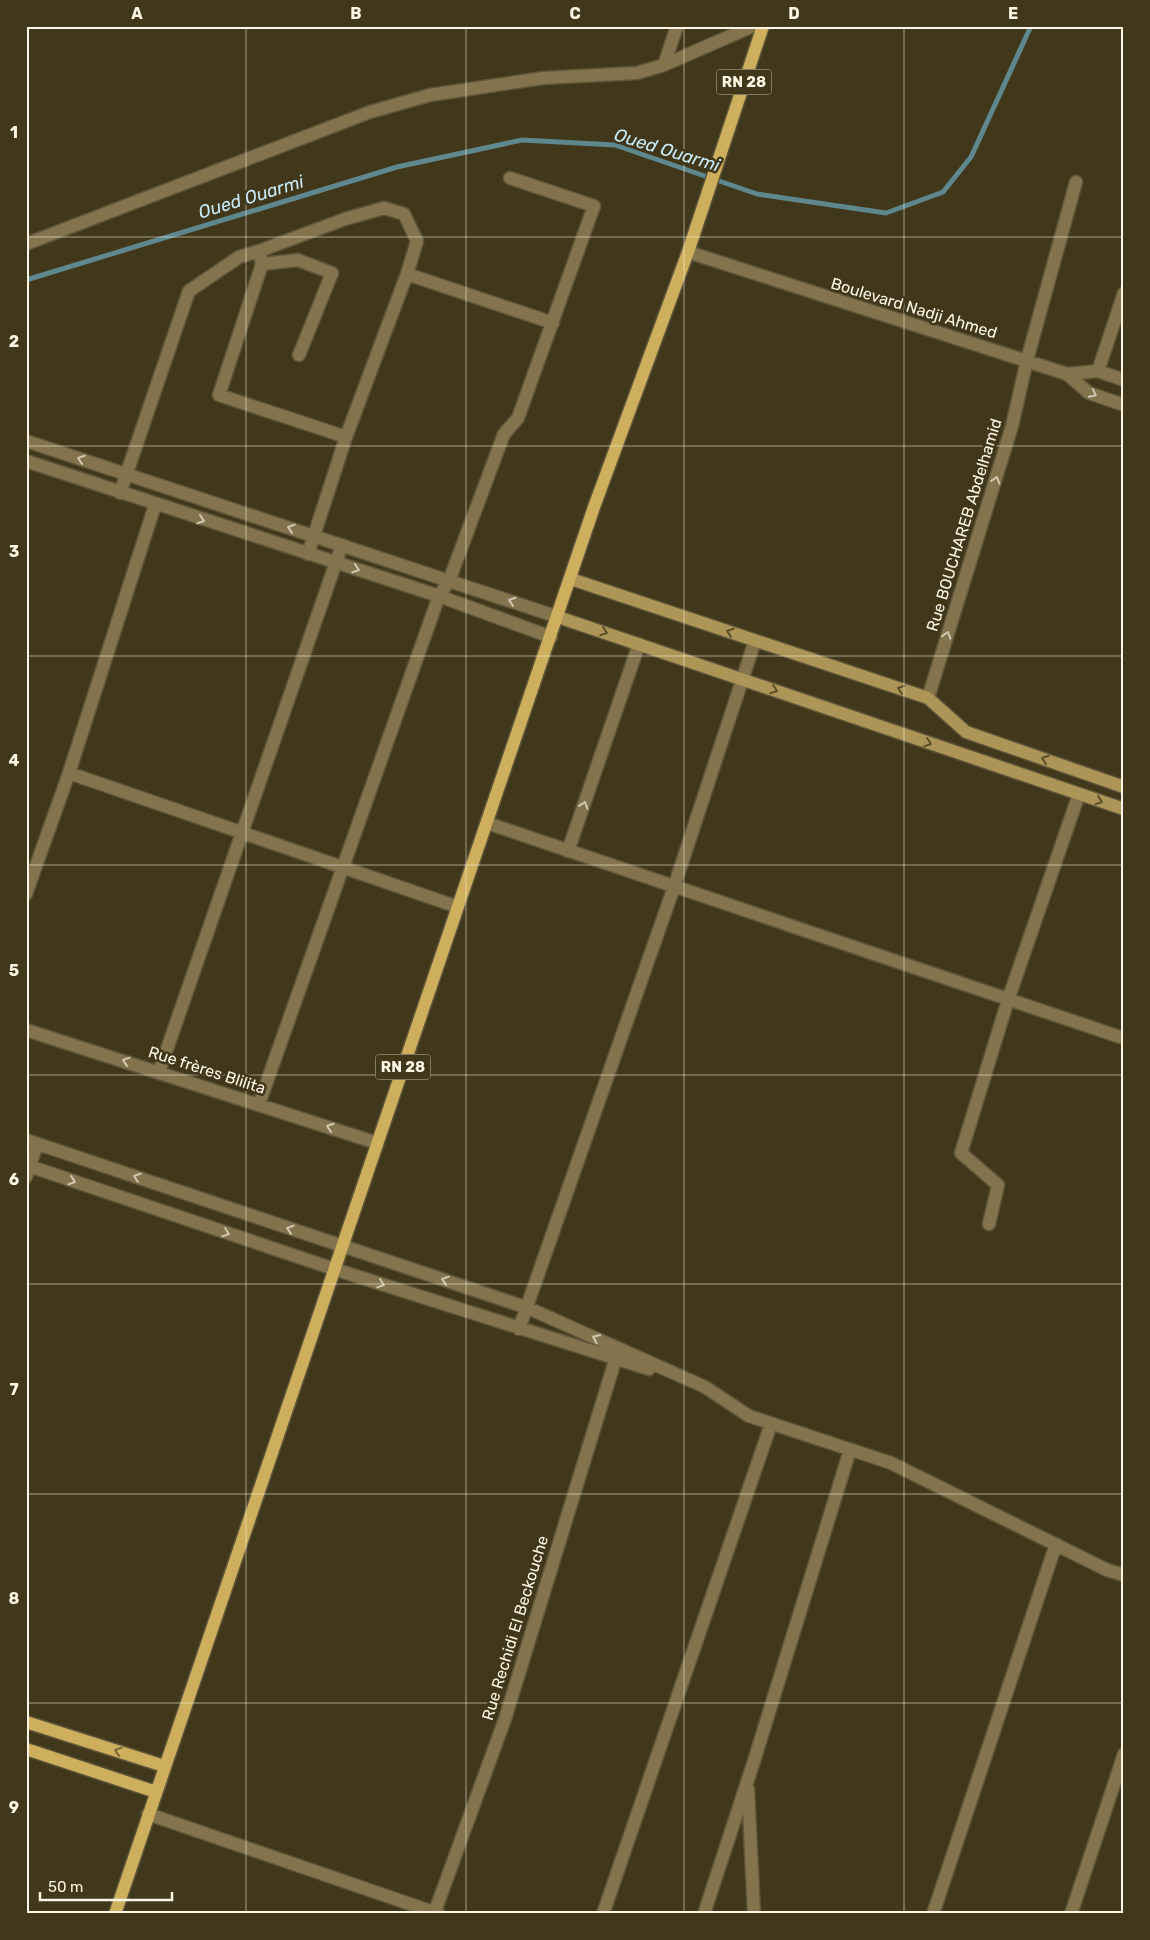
<svg xmlns="http://www.w3.org/2000/svg" width="1150" height="1940" viewBox="0 0 1150 1940" font-family="Rubik,sans-serif">
  <style>
    .lines { fill: none; stroke-linecap: round; stroke-linejoin: round }
    .stream { stroke: #5e878e; stroke-width: 5 }
    .minor-casing { stroke: #5f553a; stroke-width: 15 }
    .tertiary-casing { stroke: #5f553a; stroke-width: 15 }
    .secondary-casing { stroke: #5f553a; stroke-width: 15 }
    .primary-casing { stroke: #5f553a; stroke-width: 15 }
    .minor { stroke: #83744e; stroke-width: 12 }
    .tertiary { stroke: #83744e; stroke-width: 12 }
    .secondary { stroke: #ad9557; stroke-width: 12 }
    .primary { stroke: #ceaf5d; stroke-width: 12 }
    .oneway { stroke: #d1c8b0 }
    .oneway2 { stroke: #5c4e29 }
    .oneway3 { stroke: #796735 }
    .grid { fill: none; stroke: #fbf5e4; stroke-width: 1; stroke-opacity: 0.55 }
    .labels { text-anchor: middle; dominant-baseline: central; stroke-width: 5; stroke-linejoin: round; paint-order: stroke }
    .shield { fill: #41371a; stroke: #c3bca7; stroke-width: 1 }
    .shield-label { font-size: 15px; font-weight: bold; fill: #fbf5e4 }
    .street-label { font-size: 16px; fill: #fbf5e4; stroke: #41371a }
    .water-label { font-size: 18px; font-style: italic; fill: #c9ebf7; stroke: #41371a }
    .neatline { fill: none; stroke: #fbf5e4; stroke-width: 2 }
    .grid-label { font-size: 16px; text-anchor: middle; font-weight: bold; fill: #fbf5e4 }
  </style>
  <rect width="100%" height="100%" fill="#41371a"/>
  <g class="lines">
    <!-- stream -->
    <path class="stream" d="M 26,280 L 397,167 L 522,140 L 615,145 L 757,194 L 886,213 L 943,192 L 971,157 L 1031,26"/>
    <!-- minor casing -->
    <g class="minor-casing">
      <path id="minor" d="M 664,65 L 677,26
        M 26,244 L 370,112 L 430,95 L 543,78 L 637,73 L 664,65 L 753,26
        M 259,251 L 345,219 L 384,208 L 404,214 L 417,241 L 407,274
        M 688,252 L 1067,374 L 1089,393 L 1124,405
        M 262,264 L 298,260 L 332,273 L 299,355
        M 1098,371 L 1124,293
        M 1067,374 L 1098,371 L 1124,380
        M 346,437 L 407,274 L 553,323
        M 120,493 L 189,291 L 239,257 L 259,251 L 262,264 L 219,395 L 346,437 L 308,554
        M 928,698 L 1012,426 L 1027,360 L 1076,182
        M 69,773 L 458,907
        M 487,823 L 1120,1037
        M 568,851 L 639,644
        M 26,894 L 69,773 L 155,505
        M 26,1030 L 377,1143
        M 159,1072 L 342,545
        M 259,1104 L 439,596 L 449,581 L 504,434 L 518,418 L 594,206 L 510,178
        M 26,1140 L 528,1308 L 705,1387 L 749,1416 L 891,1463 L 1107,1570 L 1124,1575
        M 26,1165 L 334,1269 L 649,1369
        M 26,1177 L 37,1144
        M 989,1224 L 998,1185 L 961,1153 L 1008,1000 L 1079,794
        M 519,1329 L 674,887 L 755,641
        M 748,1789 L 754,1914
        M 148,1814 L 439,1914
        M 434,1914 L 505,1719 L 618,1351
        M 603,1914 L 771,1424
        M 704,1914 L 754,1761 L 850,1450
        M 933,1914 L 1056,1544
        M 1071,1914 L 1124,1754"/>
    </g>
    <!-- tertiary casing -->
    <g class="tertiary-casing">
      <path id="tertiary" d="M 26,441 L 558,617
        M 26,461 L 439,596 L 551,637"/>
    </g>
    <!-- secondary casing -->
    <g class="secondary-casing">
      <path id="secondary" d="M 571,579 L 928,698 L 966,732 L 1124,787
        M 558,617 L 1124,809"/>
    </g>
    <!-- primary casing -->
    <g class="primary-casing">
      <path id="primary" d="M 26,1722 L 164,1766
        M 26,1749 L 156,1792
        M 115,1914 L 594,507 L 688,252 L 763,26"/>
    </g>
    <!-- minor -->
    <use href="#minor" class="minor"/>
    <!-- tertiary -->
    <use href="#tertiary" class="tertiary"/>
    <!-- secondary -->
    <use href="#secondary" class="secondary"/>
    <!-- primary -->
    <use href="#primary" class="primary"/>
  </g>
  <!-- one-way arrows -->
  <defs><path id="oneway-chevron" d="M-2-3.5L2.5 0L-2 3.5" fill="none" stroke-width="1.6" stroke-linecap="round" stroke-linejoin="round" transform="scale(1.25)"/></defs>
  <g class="oneway">
    <use href="#oneway-chevron" transform="translate(1093 394) rotate(26)"/>
    <use href="#oneway-chevron" transform="translate(81 459) rotate(-162)"/>
    <use href="#oneway-chevron" transform="translate(996 480) rotate(-73)"/>
    <use href="#oneway-chevron" transform="translate(201 520) rotate(18)"/>
    <use href="#oneway-chevron" transform="translate(291 528) rotate(-162)"/>
    <use href="#oneway-chevron" transform="translate(356 569) rotate(18)"/>
    <use href="#oneway-chevron" transform="translate(512 601) rotate(-162)"/>
    <use href="#oneway-chevron" transform="translate(947 635) rotate(-73)"/>
    <use href="#oneway-chevron" transform="translate(584 805) rotate(-71)"/>
    <use href="#oneway-chevron" transform="translate(126 1061) rotate(-162)"/>
    <use href="#oneway-chevron" transform="translate(330 1127) rotate(-162)"/>
    <use href="#oneway-chevron" transform="translate(137 1177) rotate(-161)"/>
    <use href="#oneway-chevron" transform="translate(72 1181) rotate(19)"/>
    <use href="#oneway-chevron" transform="translate(290 1229) rotate(-162)"/>
    <use href="#oneway-chevron" transform="translate(226 1233) rotate(19)"/>
    <use href="#oneway-chevron" transform="translate(445 1280) rotate(-162)"/>
    <use href="#oneway-chevron" transform="translate(381 1284) rotate(18)"/>
    <use href="#oneway-chevron" transform="translate(596 1338) rotate(-156)"/>
  </g>
  <g class="oneway2">
    <use href="#oneway-chevron" transform="translate(604 632) rotate(19)"/>
    <use href="#oneway-chevron" transform="translate(730 632) rotate(-162)"/>
    <use href="#oneway-chevron" transform="translate(901 689) rotate(-162)"/>
    <use href="#oneway-chevron" transform="translate(774 690) rotate(19)"/>
    <use href="#oneway-chevron" transform="translate(928 743) rotate(19)"/>
    <use href="#oneway-chevron" transform="translate(1045 759) rotate(-161)"/>
    <use href="#oneway-chevron" transform="translate(1099 801) rotate(19)"/>
  </g>
  <use class="oneway3" href="#oneway-chevron" transform="translate(118 1751) rotate(-162)"/>
  <!-- grid -->
  <path class="grid" d="M 246,26 L 246,1914M 466,26 L 466,1914M 684,26 L 684,1914M 904,26 L 904,1914M 26,237 L 1124,237M 26,446 L 1124,446M 26,656 L 1124,656M 26,865 L 1124,865M 26,1075 L 1124,1075M 26,1284 L 1124,1284M 26,1494 L 1124,1494M 26,1703 L 1124,1703"/>
  <g class="labels">
    <!-- shield labels -->
    <g class="shield">
      <rect x="716.5" y="69.5" width="55" height="25" rx="4"/>
      <rect x="375.5" y="1054.5" width="55" height="25" rx="4"/>
    </g>
    <g class="shield-label">
      <text x="744" y="82">RN 28</text>
      <text x="403" y="1067">RN 28</text>
    </g>
    <!-- street labels -->
    <g class="street-label">
      <text transform="translate(914 308) rotate(17)">Boulevard Nadji Ahmed</text>
      <text transform="translate(964 525) rotate(-73)">Rue BOUCHAREB Abdelhamid</text>
      <text transform="translate(207 1070) rotate(18)">Rue frères Blilita</text>
      <text transform="translate(515 1628) rotate(-73)">Rue Rechidi El Beckouche</text>
    </g>
    <!-- water labels -->
    <g class="water-label">
      <text transform="translate(667 150) rotate(17)">Oued Ouarmi</text>
      <text transform="translate(251 197) rotate(-17)">Oued Ouarmi</text>
    </g>
  </g>
  <!-- border -->
  <rect width="1150" height="1940" fill="none" stroke="#41371a" stroke-width="55"/>
  <!-- scale -->
  <path d="M40 1892v8h132v-8" fill="none" stroke="#fbf5e4" stroke-width="2.5"/>
  <text x="48" y="1892" font-size="15" fill="#fbf5e4" stroke="#41371a" stroke-width="4" paint-order="stroke">50 m</text>
  <rect x="28" y="28" width="1094" height="1884" class="neatline"/>
  <g class="grid-label">
    <text x="137" y="19">A</text>
    <text x="356" y="19">B</text>
    <text x="575" y="19">C</text>
    <text x="794" y="19">D</text>
    <text x="1013" y="19">E</text>
    <text x="14" y="138">1</text>
    <text x="14" y="347">2</text>
    <text x="14" y="557">3</text>
    <text x="14" y="766">4</text>
    <text x="14" y="976">5</text>
    <text x="14" y="1185">6</text>
    <text x="14" y="1395">7</text>
    <text x="14" y="1604">8</text>
    <text x="14" y="1813">9</text>
  </g>
</svg>
